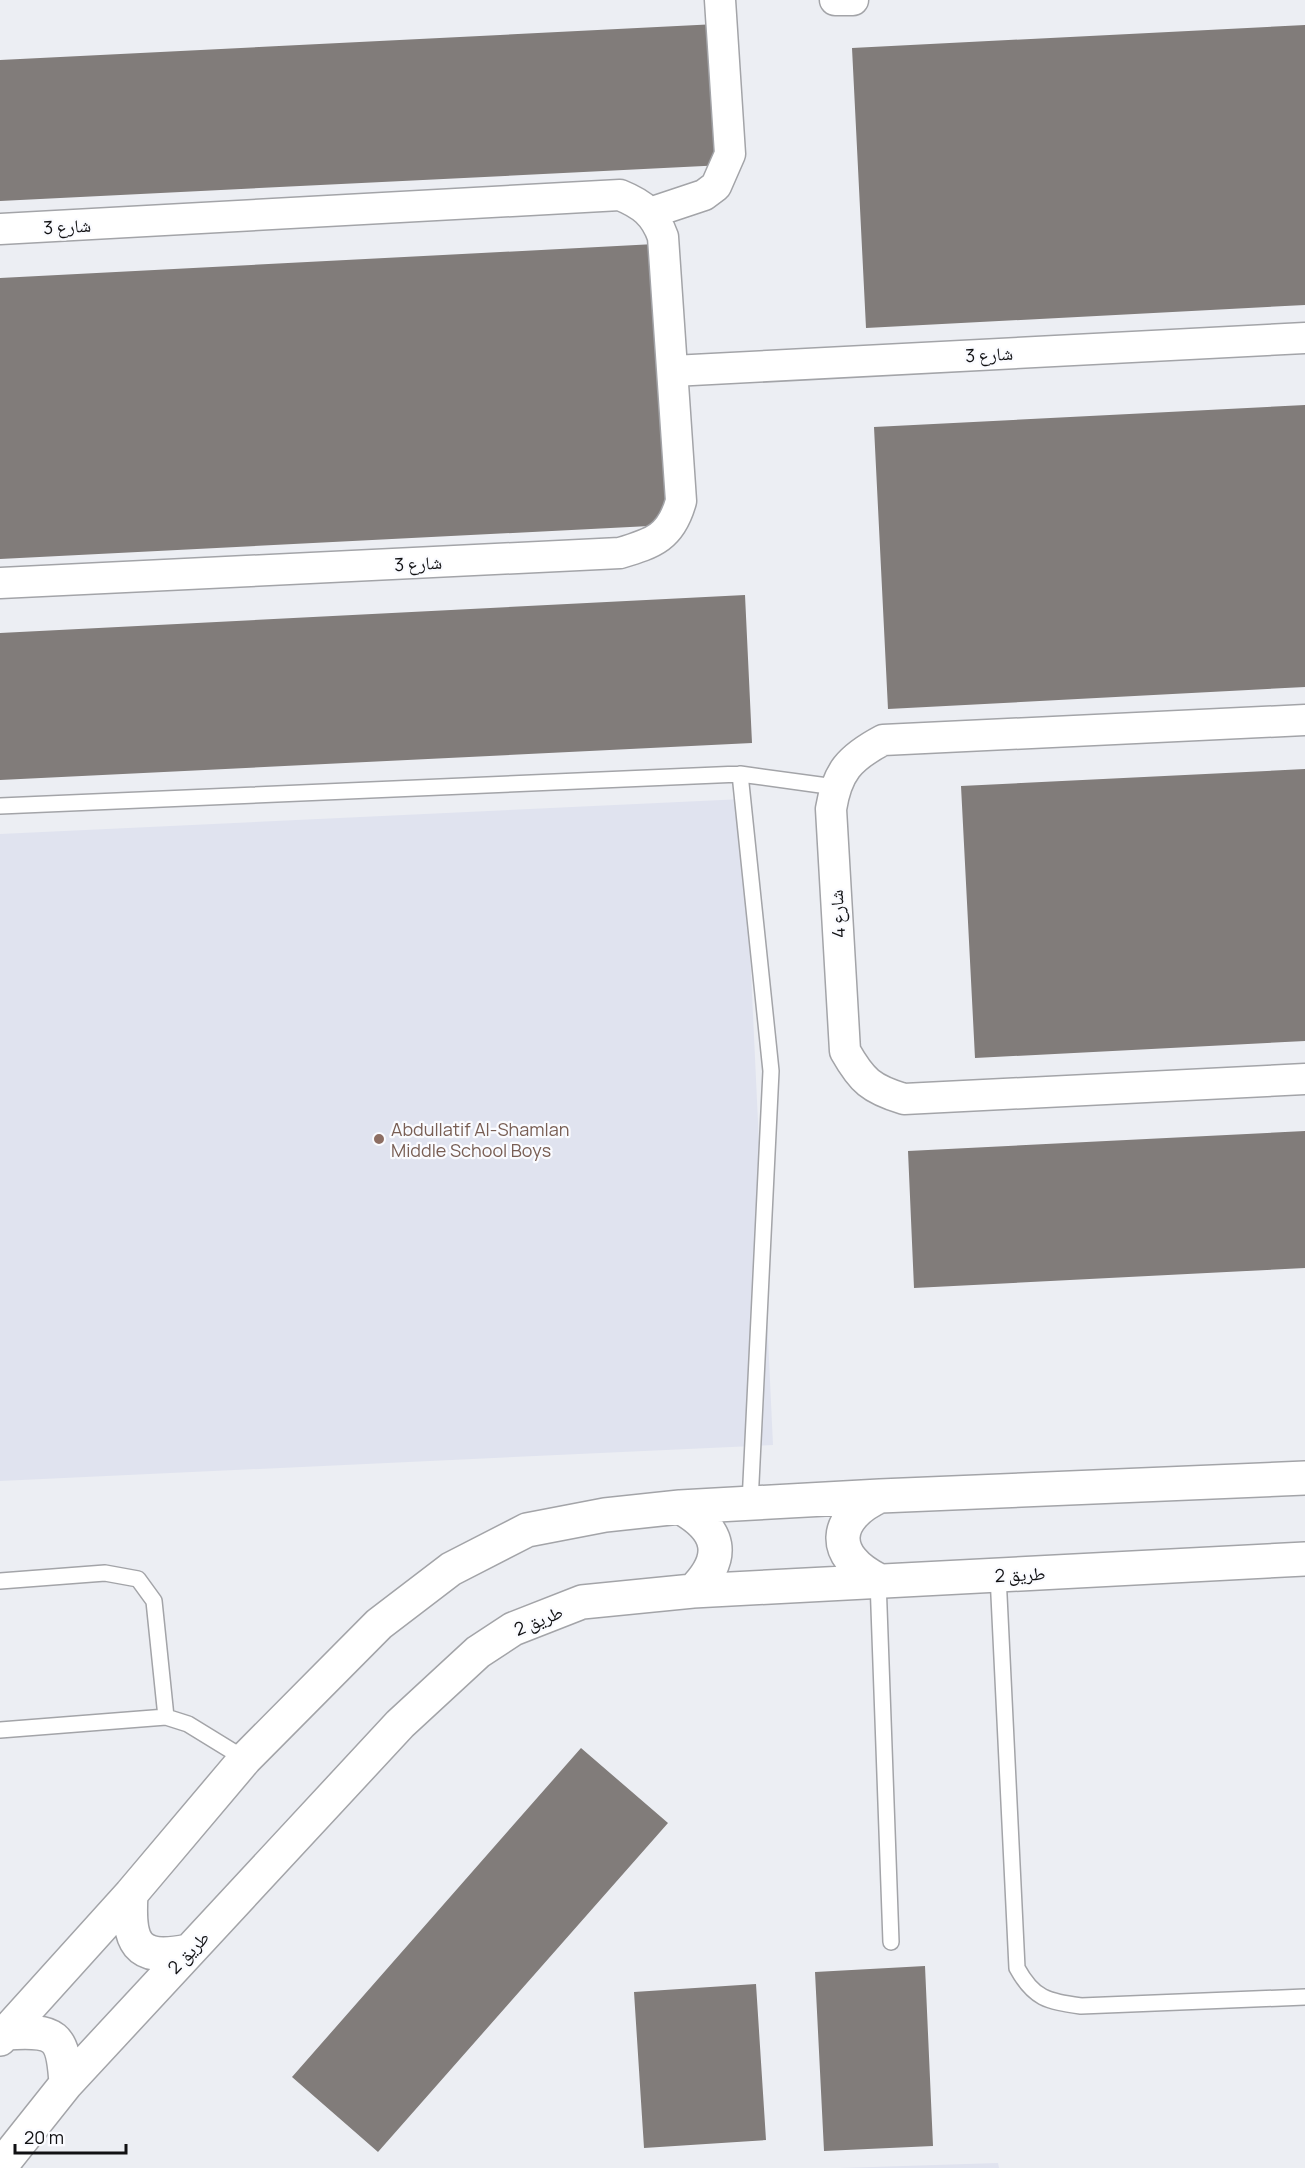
<svg xmlns="http://www.w3.org/2000/svg" width="1305" height="2168" viewBox="0 0 1305 2168" font-family="Manrope,'Noto Naskh Arabic',sans-serif">
  <style>
    .built { fill: #e0e3ef }
    .building { fill: #817c7a }
    .lines { fill: none; stroke-linecap: round; stroke-linejoin: round }
    .lane-casing { stroke: #a3a4a8; stroke-width: 18 }
    .street-casing { stroke: #a3a4a8; stroke-width: 33 }
    .secondary-casing { stroke: #a3a4a8; stroke-width: 36 }
    .lane { stroke: #fff; stroke-width: 15 }
    .street { stroke: #fff; stroke-width: 30 }
    .secondary { stroke: #fff; stroke-width: 33 }
    .education-dot { fill: #8d6e63; stroke: #fafbff; stroke-width: 2 }
    .labels { text-anchor: middle; dominant-baseline: central; stroke-width: 4.5; stroke-linejoin: round; paint-order: stroke }
    .street-label { font-size: 18px; fill: #111113; stroke: #fafbff }
    .education-label { font-size: 18px; fill: #785e54; stroke: #fafbff; text-anchor: start }
  </style>
  <rect width="100%" height="100%" fill="#eceef3"/>
  <!-- built -->
  <path class="built" d="M 743,799 L 773,1445 L 0,1481 L 0,834 Z
    M 998,2163 L 999,2168 L 840,2168 Z"/>
  <!-- building -->
  <path class="building" d="M 717,24 L 724,165 L 0,201 L 0,60 Z
    M 1305,25 L 1305,305 L 866,328 L 852,48 Z
    M 655,244 L 669,525 L 0,559 L 0,278 Z
    M 1305,405 L 1305,687 L 888,709 L 874,427 Z
    M 745,595 L 752,743 L 0,780 L 0,633 Z
    M 1305,769 L 1305,1041 L 975,1058 L 961,786 Z
    M 1305,1131 L 1305,1268 L 914,1288 L 908,1151 Z
    M 581,1748 L 668,1823 L 378,2152 L 292,2077 Z
    M 925,1966 L 933,2146 L 824,2151 L 815,1972 Z
    M 756,1984 L 766,2140 L 644,2148 L 634,1992 Z"/>
  <g class="lines">
    <!-- lane casing -->
    <g class="lane-casing">
      <path id="lane" d="M 740,774 L 771,1071 L 750,1503
        M 0,806 L 740,774 L 835,787
        M 998,1575 L 1017,1968 C 1034,1999 1047,2001 1081,2006 L 1305,1997
        M 878,1580 L 891,1942
        M 0,1581 L 105,1573 L 138,1579 L 154,1601 L 166,1717
        M 0,1730 L 166,1717 L 188,1724 L 245,1759"/>
    </g>
    <!-- street casing -->
    <g class="street-casing">
      <path id="street" d="M 835,0 L 853,0
        M 650,213 L 704,195 L 716,186 L 730,154 L 720,0
        M 0,229 L 620,195 C 642,204 655,214 663,237 L 681,501 C 671,537 654,543 620,553 L 0,583
        M 673,371 L 1305,338
        M 1305,720 L 883,740 C 849,758 837,772 831,809 L 845,1051 C 862,1081 871,1089 904,1099 L 1305,1079"/>
    </g>
    <!-- secondary casing -->
    <g class="secondary-casing">
      <path id="secondary" d="M 680,1507 C 721,1530 727,1557 693,1591
        M 878,1580 C 830,1556 832,1518 880,1496
        M 131,1894 C 128,1942 135,1962 188,1951
        M 6,2033 C 56,2030 63,2034 66,2084
        M 0,2039 L 131,1894 L 245,1759 L 379,1624 L 451,1569 L 527,1530 L 605,1515 L 680,1507 L 880,1496 L 1305,1478
        M 0,2167 L 66,2084 L 400,1724 L 478,1652 L 513,1629 L 582,1602 L 693,1591 L 1305,1559"/>
    </g>
    <!-- lane -->
    <use href="#lane" class="lane"/>
    <!-- street -->
    <use href="#street" class="street"/>
    <!-- secondary -->
    <use href="#secondary" class="secondary"/>
  </g>
  <!-- markers -->
  <circle class="education-dot" cx="379" cy="1139" r="6"/>
  <g class="labels">
    <!-- street labels -->
    <g class="street-label">
      <text transform="translate(67 226) rotate(-3)">شارع 3</text>
      <text transform="translate(989 354) rotate(-3)">شارع 3</text>
      <text transform="translate(418 563) rotate(-3)">شارع 3</text>
      <text transform="translate(837 914) rotate(-93)">شارع 4</text>
      <text transform="translate(1020 1574) rotate(-3)">طريق 2</text>
      <text transform="translate(538 1620) rotate(-23)">طريق 2</text>
      <text transform="translate(188 1952) rotate(-47)">طريق 2</text>
    </g>
    <!-- education labels -->
    <g class="education-label">
      <text x="391" y="1129">Abdullatif Al-Shamlan<tspan x="391" dy="21">Middle School Boys</tspan></text>
    </g>
  </g>
  <!-- scale -->
  <path d="M15 2144v9h111v-9" fill="none" stroke="#111113" stroke-width="3"/>
  <text x="24" y="2144" font-size="18" fill="#111113" stroke="#fafbff" stroke-width="4.5" paint-order="stroke">20 m</text>
</svg>
